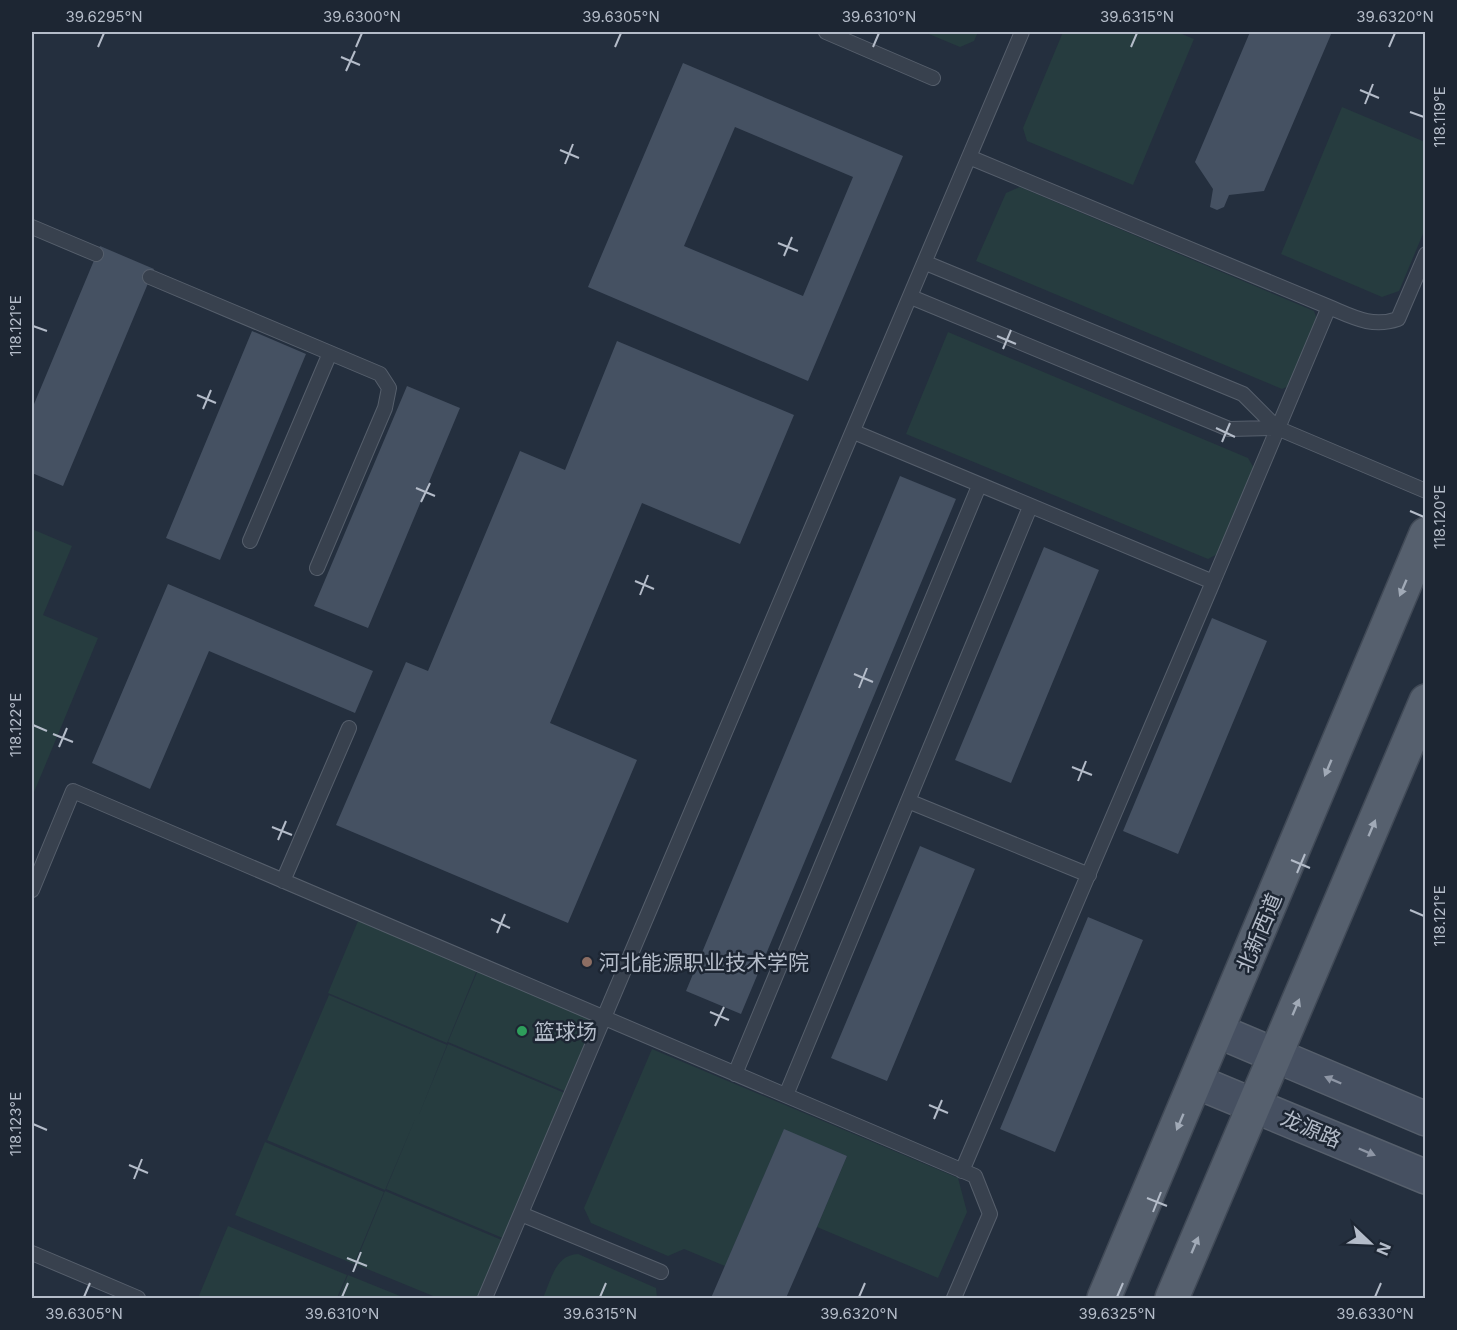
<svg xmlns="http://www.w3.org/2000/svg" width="1457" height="1330" viewBox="0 0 1457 1330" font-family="Inter,'Noto Sans SC',sans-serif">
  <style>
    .green { fill: #263c3f }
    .building { fill: #455162; fill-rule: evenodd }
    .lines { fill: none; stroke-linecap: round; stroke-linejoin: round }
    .service-casing { stroke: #565f6c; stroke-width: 16 }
    .secondary-casing { stroke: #565f6c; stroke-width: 36 }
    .primary-casing { stroke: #414a57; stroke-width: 36 }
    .service { stroke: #38414e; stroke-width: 14 }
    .secondary { stroke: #465061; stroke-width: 33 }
    .primary { stroke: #56606e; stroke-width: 33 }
    .oneway { fill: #a1aab7 }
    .oneway2 { fill: #8e96a5 }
    .ticks { fill: none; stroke: #b4bcc9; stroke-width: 2 }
    .education-dot { fill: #8d6e63; stroke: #1d2633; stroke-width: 2 }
    .leisure-dot { fill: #2e9e5b; stroke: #1d2633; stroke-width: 2 }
    .labels { text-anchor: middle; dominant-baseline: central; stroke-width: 5; stroke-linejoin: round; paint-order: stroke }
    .street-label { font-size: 21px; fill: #b4bcc9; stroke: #1d2633 }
    .poi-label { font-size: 21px; fill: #b4bcc9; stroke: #1d2633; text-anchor: start }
    .neatline { fill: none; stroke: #b4bcc9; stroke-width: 2 }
    .ticks-label { font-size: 15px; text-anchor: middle; fill: #b4bcc9 }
  </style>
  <rect width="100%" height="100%" fill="#242f3e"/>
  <!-- green -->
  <path class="green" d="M 924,32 L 978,32 L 974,41 L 960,47 Z
    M 1063,32 L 1177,32 L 1194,39 L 1133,185 L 1027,141 L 1023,128 Z
    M 1342,107 L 1425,142 L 1425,229 L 1399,291 L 1382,297 L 1281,254 Z
    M 1020,187 L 1314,311 L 1318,322 L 1293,384 L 1282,389 L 976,261 L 1006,193 Z
    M 948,332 L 1248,458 L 1255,470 L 1221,552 L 1208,559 L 906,434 Z
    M 32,529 L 72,546 L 43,615 L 98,638 L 32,797 Z
    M 358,921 L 477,970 L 447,1043 L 328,993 Z
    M 478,970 L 597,1019 L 567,1092 L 448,1042 Z
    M 329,995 L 447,1045 L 418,1117 L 448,1044 L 567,1094 L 505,1239 L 386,1189 L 416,1117 L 385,1190 L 267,1140 Z
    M 652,1049 L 958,1178 L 967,1212 L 938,1278 L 817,1227 L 847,1156 L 784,1130 L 725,1266 L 684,1249 L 668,1256 L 591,1223 L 584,1208 Z
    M 265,1142 L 384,1192 L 354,1264 L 235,1215 Z
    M 385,1191 L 504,1241 L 480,1298 L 438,1298 L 355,1264 Z
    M 228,1226 L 347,1275 L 337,1298 L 198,1298 Z
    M 578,1254 L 656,1288 L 657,1298 L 543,1298 C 551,1280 555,1255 578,1254 Z
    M 348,1275 L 405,1298 L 338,1298 Z"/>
  <!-- building -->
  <path class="building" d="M 1250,32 L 1332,32 L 1264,191 L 1229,195 L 1224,207 L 1217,210 L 1210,207 L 1213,189 L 1195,162 Z
    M 683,63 L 903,156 L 808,381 L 588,287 ZM 735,127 L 853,177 L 803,296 L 684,246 Z
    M 100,246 L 154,269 L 63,486 L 32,473 L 32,409 Z
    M 252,331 L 306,354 L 220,560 L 166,538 Z
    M 617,341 L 794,415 L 740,544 L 642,503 L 550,723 L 637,760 L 568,923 L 336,825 L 406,662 L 428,671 L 520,451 L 565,470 Z
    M 407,386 L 460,408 L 368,628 L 314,606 Z
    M 900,476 L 956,499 L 741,1014 L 686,991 Z
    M 1044,547 L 1099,570 L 1011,783 L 955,760 Z
    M 168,584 L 373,671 L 355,713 L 209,651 L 150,789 L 92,763 Z
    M 1212,618 L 1267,641 L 1178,854 L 1123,831 Z
    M 920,846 L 975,869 L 887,1081 L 831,1058 Z
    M 1088,917 L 1143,940 L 1055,1152 L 1000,1129 Z
    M 784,1129 L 847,1156 L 817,1227 L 786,1298 L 711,1298 Z"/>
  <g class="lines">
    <!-- service casing -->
    <g class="service-casing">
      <path id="service" d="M 826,32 L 933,78
        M 32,227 L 96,254
        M 926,263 L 1243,394 L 1277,428 L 1426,491
        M 150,277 L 380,374 L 389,388 L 385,408 L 317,568
        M 911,297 L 1229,429 L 1277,428
        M 1329,307 C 1353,317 1372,328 1398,319 L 1426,254
        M 854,432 L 1213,582 L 1329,307 L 969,157
        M 250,541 L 330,353
        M 908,801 L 1089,875
        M 283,881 L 349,728
        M 32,890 L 73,791 L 975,1176 L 990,1214 L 954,1298
        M 735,1074 L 979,486
        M 786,1095 L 1030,507
        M 962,1171 L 1213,582
        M 521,1214 L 661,1272
        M 32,1253 L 138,1298
        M 485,1298 L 1022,32"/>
    </g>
    <!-- secondary casing -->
    <g class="secondary-casing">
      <path id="secondary" d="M 1218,1031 L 1426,1119
        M 1197,1082 L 1426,1177"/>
    </g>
    <!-- primary casing -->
    <g class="primary-casing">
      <path id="primary" d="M 1104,1298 L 1426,534
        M 1172,1298 L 1426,701"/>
    </g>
    <!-- service -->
    <use href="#service" class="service"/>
    <!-- secondary -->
    <use href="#secondary" class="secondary"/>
    <!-- primary -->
    <use href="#primary" class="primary"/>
  </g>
  <!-- one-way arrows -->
  <defs><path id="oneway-solid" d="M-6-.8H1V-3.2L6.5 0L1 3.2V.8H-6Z" transform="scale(1.5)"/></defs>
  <g class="oneway">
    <use href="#oneway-solid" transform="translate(1403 588) rotate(113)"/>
    <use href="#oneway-solid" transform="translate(1328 768) rotate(113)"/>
    <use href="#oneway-solid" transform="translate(1372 828) rotate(-67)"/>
    <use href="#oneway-solid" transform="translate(1296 1007) rotate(-67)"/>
    <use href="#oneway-solid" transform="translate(1180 1122) rotate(113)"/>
    <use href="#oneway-solid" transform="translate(1195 1245) rotate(-67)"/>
  </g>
  <g class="oneway2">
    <use href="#oneway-solid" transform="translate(1333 1080) rotate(-157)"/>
    <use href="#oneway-solid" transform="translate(1367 1152) rotate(23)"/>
  </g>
  <!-- ticks -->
  <path class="ticks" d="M 98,47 L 104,33M 356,47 L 362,33M 615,47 L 621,33M 873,47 L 879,33M 1131,47 L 1137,33M 1389,47 L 1395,33M 341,57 L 360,65M 346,71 L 355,51M 1360,90 L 1379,98M 1365,104 L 1373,84M 1410,112 L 1424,117M 560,150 L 579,158M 565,164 L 573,144M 778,243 L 798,251M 784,256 L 792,237M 33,326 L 47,331M 997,336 L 1016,344M 1003,349 L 1011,330M 197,395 L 216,403M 203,409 L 211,390M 1216,428 L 1235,437M 1222,442 L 1230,423M 416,488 L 435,496M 421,502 L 430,483M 1410,511 L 1424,517M 635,581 L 654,589M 640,595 L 648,575M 854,674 L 873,682M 859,688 L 867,668M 33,725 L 47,731M 53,734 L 73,742M 59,747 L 67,728M 1072,767 L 1092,775M 1078,781 L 1086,761M 272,827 L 292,835M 278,840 L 286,821M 1291,860 L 1310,868M 1297,873 L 1305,854M 1410,910 L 1424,916M 491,919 L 510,928M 497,933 L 505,914M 710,1012 L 729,1020M 715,1026 L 724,1007M 929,1105 L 948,1113M 934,1119 L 942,1100M 33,1124 L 47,1130M 129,1165 L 148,1173M 134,1179 L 142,1159M 1147,1198 L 1167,1206M 1153,1212 L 1161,1192M 347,1258 L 367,1266M 353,1272 L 361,1252M 84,1297 L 90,1283M 342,1297 L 348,1283M 600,1297 L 606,1283M 859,1297 L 865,1283M 1117,1297 L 1123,1283M 1375,1297 L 1381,1283"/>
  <!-- markers -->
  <circle class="education-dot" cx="587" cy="962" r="6"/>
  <circle class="leisure-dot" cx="522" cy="1031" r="6"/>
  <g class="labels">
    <!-- street labels -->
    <g class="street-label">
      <text transform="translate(1259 933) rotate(-67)">北新西道</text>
      <text transform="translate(1311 1129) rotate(23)">龙源路</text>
    </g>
    <!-- poi labels -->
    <g class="poi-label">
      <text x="599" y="962">河北能源职业技术学院</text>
      <text x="534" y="1031">篮球场</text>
    </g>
  </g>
  <!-- border -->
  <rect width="1457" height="1330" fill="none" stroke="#1d2633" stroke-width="66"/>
  <!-- north arrow -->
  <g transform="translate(1370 1243) rotate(113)" stroke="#1d2633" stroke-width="4.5" paint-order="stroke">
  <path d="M0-4.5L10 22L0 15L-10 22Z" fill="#b4bcc9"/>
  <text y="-9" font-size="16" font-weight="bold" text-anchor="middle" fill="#b4bcc9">N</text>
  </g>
  <rect x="33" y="33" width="1391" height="1264" class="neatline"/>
  <g class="ticks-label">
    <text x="104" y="22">39.6295°N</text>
    <text x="362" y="22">39.6300°N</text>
    <text x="621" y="22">39.6305°N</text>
    <text x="879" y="22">39.6310°N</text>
    <text x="1137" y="22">39.6315°N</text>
    <text x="1395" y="22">39.6320°N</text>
    <text transform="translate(1440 117) rotate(-90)" y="5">118.119°E</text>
    <text transform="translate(16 326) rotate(-90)" y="5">118.121°E</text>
    <text transform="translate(1440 517) rotate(-90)" y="5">118.120°E</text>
    <text transform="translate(16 725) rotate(-90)" y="5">118.122°E</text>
    <text transform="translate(1440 916) rotate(-90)" y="5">118.121°E</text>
    <text transform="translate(16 1124) rotate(-90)" y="5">118.123°E</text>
    <text x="84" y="1319">39.6305°N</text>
    <text x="342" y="1319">39.6310°N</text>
    <text x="600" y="1319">39.6315°N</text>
    <text x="859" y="1319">39.6320°N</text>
    <text x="1117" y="1319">39.6325°N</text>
    <text x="1375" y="1319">39.6330°N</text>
  </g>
</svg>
